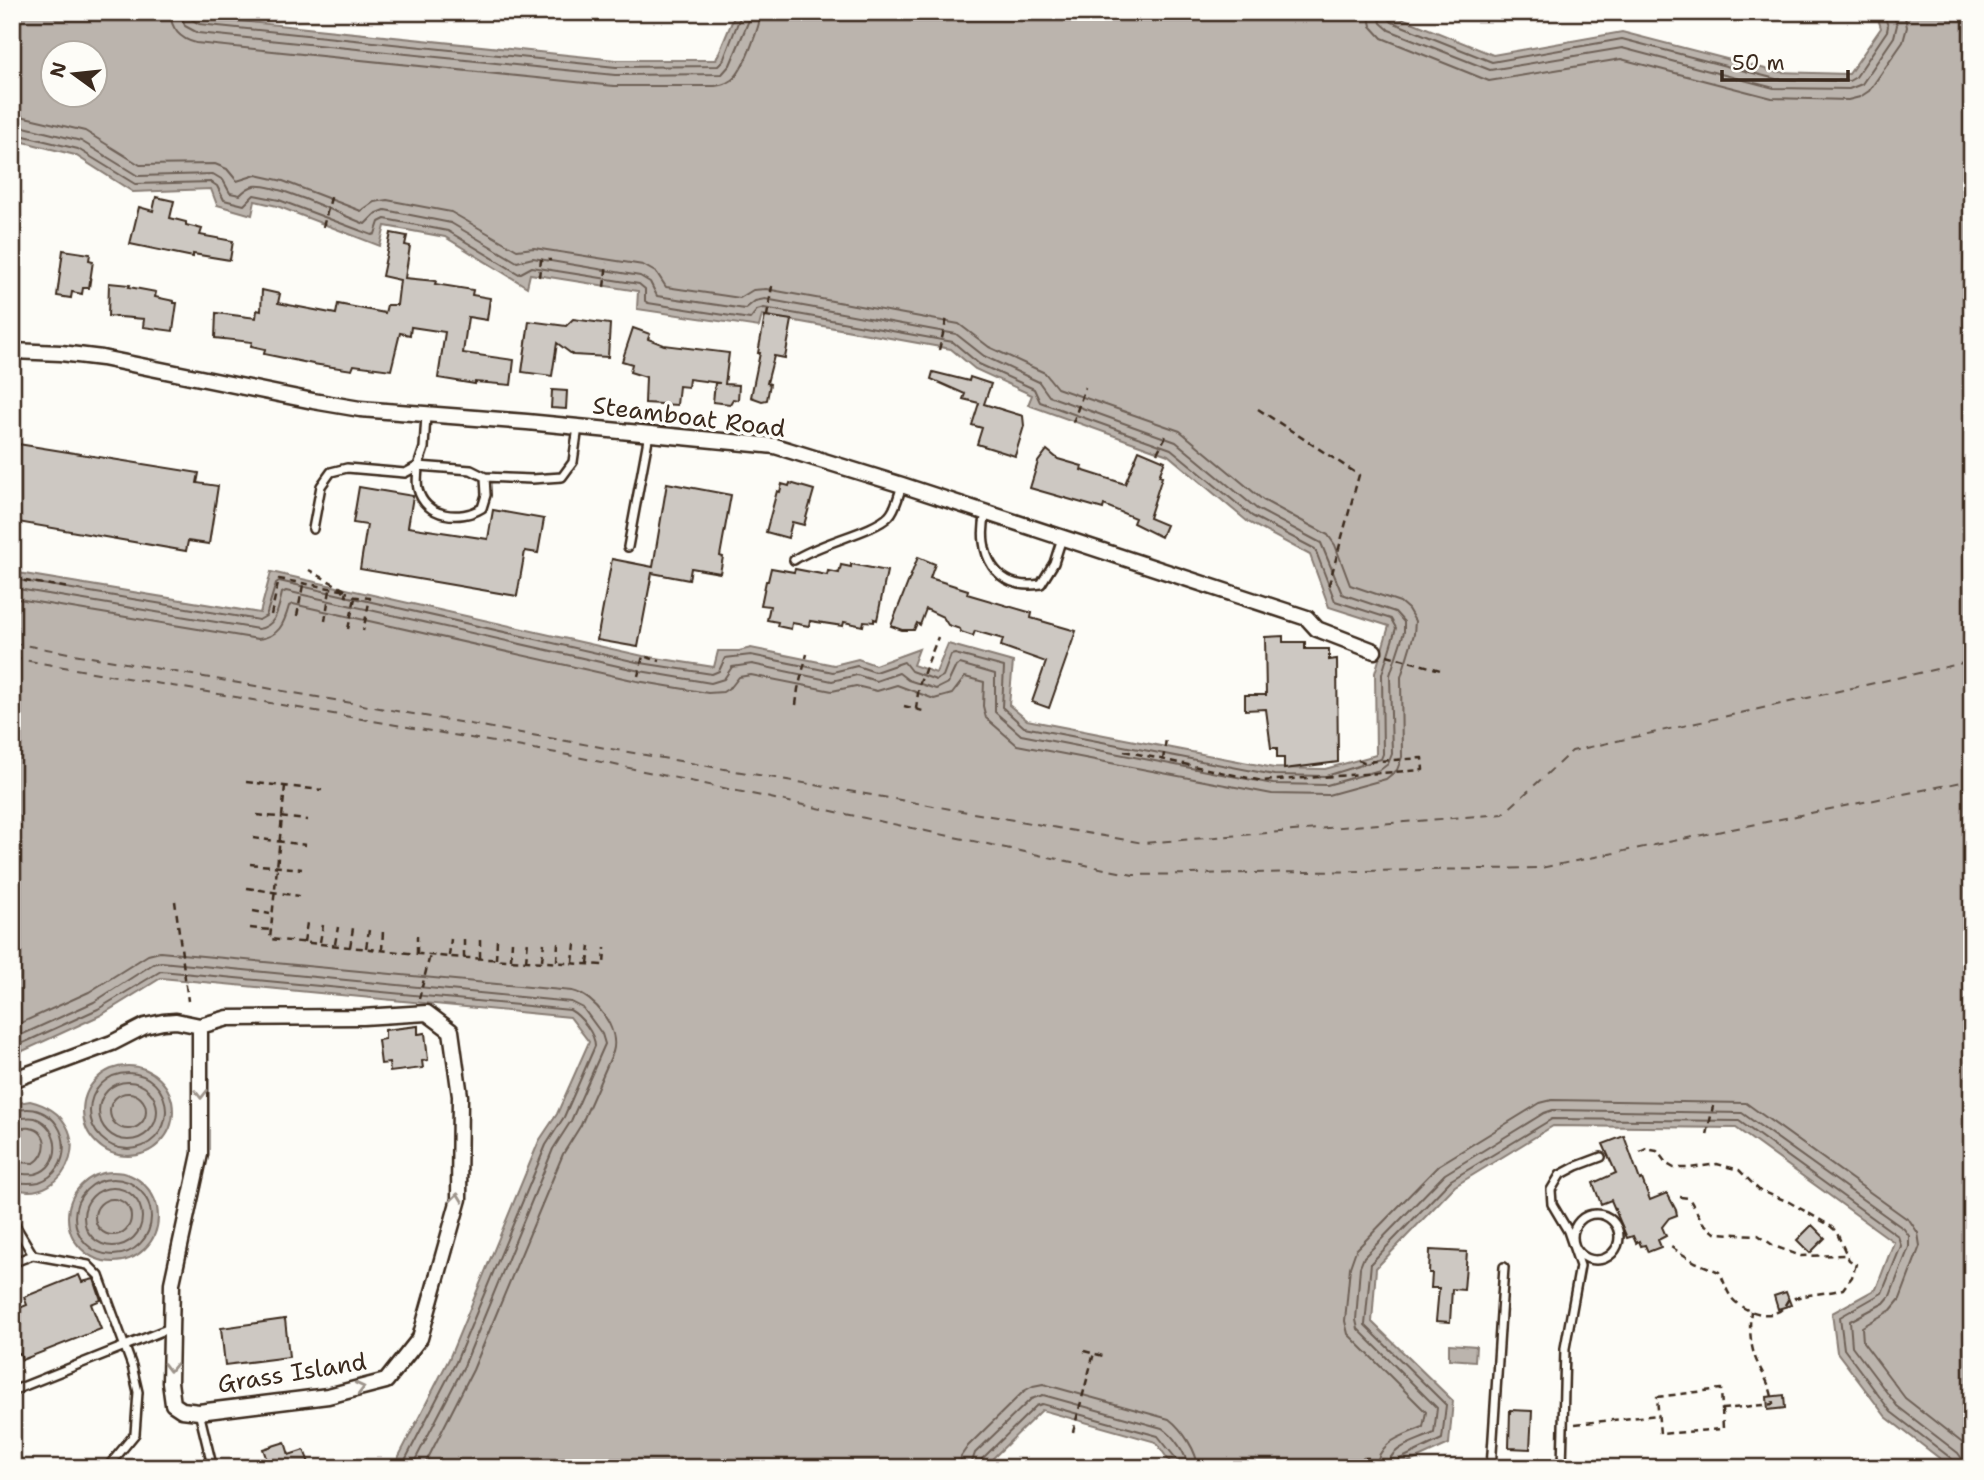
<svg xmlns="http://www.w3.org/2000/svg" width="1984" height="1480" viewBox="0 0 1984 1480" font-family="'Shantell Sans',sans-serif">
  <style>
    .water { fill: #bbb4ad; stroke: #887d74; stroke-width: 2; fill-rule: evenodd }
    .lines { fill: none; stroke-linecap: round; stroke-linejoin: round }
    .shore { stroke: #6e6157; stroke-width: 2 }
    .ferry { stroke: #615349; stroke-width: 2; stroke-dasharray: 9 7; stroke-linecap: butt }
    .building { fill: #cdc8c2; stroke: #3b2a1e; stroke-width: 2 }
    .service-casing { stroke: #3b2a1e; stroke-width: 12 }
    .minor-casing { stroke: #3b2a1e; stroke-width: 19 }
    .path { stroke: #3b2a1e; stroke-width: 2.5; stroke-dasharray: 7 5; stroke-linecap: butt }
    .service { stroke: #fdfcf7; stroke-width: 7 }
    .minor { stroke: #fdfcf7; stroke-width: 14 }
    .oneway { stroke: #9c938a }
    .labels { text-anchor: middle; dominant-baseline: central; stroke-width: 7; stroke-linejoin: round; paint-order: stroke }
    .street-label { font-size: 24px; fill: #3b2a1e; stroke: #fdfcf7 }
  </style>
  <rect width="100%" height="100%" fill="#fdfcf7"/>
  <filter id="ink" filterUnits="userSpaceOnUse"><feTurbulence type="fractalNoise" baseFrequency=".0143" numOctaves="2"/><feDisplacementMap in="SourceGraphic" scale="14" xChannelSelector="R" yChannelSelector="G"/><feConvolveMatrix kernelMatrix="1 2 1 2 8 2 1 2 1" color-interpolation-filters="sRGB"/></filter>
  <g filter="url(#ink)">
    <!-- water -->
    <path class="water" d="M 12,12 L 190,12 L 200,17 L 616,60 L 716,60 L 736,12 L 1387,12 L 1493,55 L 1622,32 L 1777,72 L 1849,74 L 1881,28 L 1876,12 L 1972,12 L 1972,1465 L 1952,1468 L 1886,1417 L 1837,1352 L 1832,1313 L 1876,1289 L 1894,1242 L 1736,1128 L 1553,1126 L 1455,1186 L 1376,1268 L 1372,1322 L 1453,1401 L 1449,1444 L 1396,1468 L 1174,1468 L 1156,1442 L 1042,1410 L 983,1468 L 391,1468 L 396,1462 L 449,1359 L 539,1141 L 557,1114 L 589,1042 L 570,1017 L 161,978 L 101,1015 L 12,1056 L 12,572 L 260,613 L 271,572 L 643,656 L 714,667 L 718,651 L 739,651 L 751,648 L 834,665 L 858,659 L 875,665 L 919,649 L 913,665 L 936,673 L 948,644 L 1013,662 L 1009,705 L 1027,720 L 1274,768 L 1325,769 L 1376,755 L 1375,673 L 1389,626 L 1329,607 L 1310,555 L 1248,522 L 1168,455 L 1028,405 L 1032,395 L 975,369 L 951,349 L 762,315 L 759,327 L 637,309 L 638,291 L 530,274 L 527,287 L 445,237 L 385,226 L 380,246 L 277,206 L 255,201 L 252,215 L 217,205 L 211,189 L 133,192 L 75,155 L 12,139 ZM 52,52 L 94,52 L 94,94 L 52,94 Z
      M83 1111a45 45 0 1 1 90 0a45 45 0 1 1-90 0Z
      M 30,1101 C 103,1119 69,1208 12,1188 L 12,1104 Z
      M68 1217a45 45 0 1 1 90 0a45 45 0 1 1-90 0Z
      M 1449,1344 L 1476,1346 L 1475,1361 L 1449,1359 Z"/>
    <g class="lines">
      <!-- shore -->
      <path class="shore" d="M 170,12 C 171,29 180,39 196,43 L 614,86 L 715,86 C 723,85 730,83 735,77 C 745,66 760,26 761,12
        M 180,12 L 185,26 L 198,33 L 615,75 L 722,74 L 730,65 L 749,20 L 750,12
        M 189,12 L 191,19 L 199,24 L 616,67 L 718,66 L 723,61 L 742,12
        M 1368,12 L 1371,26 L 1382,38 L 1489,81 L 1621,59 L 1772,98 L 1848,100 L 1860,97 L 1869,91 L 1903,42 L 1907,27 L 1904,12
        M 1378,12 L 1381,23 L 1389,30 L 1490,70 L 1622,48 L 1774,88 L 1849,89 L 1862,84 L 1894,37 L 1897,25 L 1892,12
        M 1387,12 L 1388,18 L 1392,22 L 1492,62 L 1622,39 L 1776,79 L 1849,81 L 1856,77 L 1887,31 L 1888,26 L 1883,12
        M 12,114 L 85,131 L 140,165 L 215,164 L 227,169 L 237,181 L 256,175 L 283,181 L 361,211 L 374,202 L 387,200 L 451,212 L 517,250 L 534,248 L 643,265 L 657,273 L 666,287 L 740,298 L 753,290 L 766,289 L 959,324 L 989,347 L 1045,373 L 1057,388 L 1180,431 L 1263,500 L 1328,535 L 1335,545 L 1350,585 L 1400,602 L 1408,609 L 1415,621 L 1414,634 L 1401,677 L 1402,757 L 1397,770 L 1386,779 L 1328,795 L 1272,794 L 1017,745 L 986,718 L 983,706 L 984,682 L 965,677 L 952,694 L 934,699 L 897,685 L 877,691 L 856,686 L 832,691 L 751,675 L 739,677 L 732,686 L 723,692 L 708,693 L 637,681 L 293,604 L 289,606 C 284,624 279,637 258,639 L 12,598
        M 12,124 L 81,141 L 138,176 L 213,174 L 223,180 L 230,193 L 240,195 C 244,191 248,187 254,186 C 275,183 342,215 365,224 L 375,214 L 385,210 L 451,223 L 517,262 L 533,258 L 640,276 L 650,282 L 657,296 L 745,309 L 755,301 L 765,299 L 956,334 L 984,356 L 1039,382 L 1049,396 L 1176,442 L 1257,509 L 1321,543 L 1342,594 L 1395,612 L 1404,622 L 1404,632 L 1390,675 L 1392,754 L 1388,764 L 1380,770 L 1327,785 L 1273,784 L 1021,735 L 995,712 L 995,674 L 960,664 L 956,666 L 948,683 L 936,689 L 908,680 L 899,673 L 876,681 L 857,675 L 832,681 L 752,664 L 732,667 L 724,679 L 711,683 L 640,671 L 286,591 L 282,593 C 278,609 277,626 258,629 L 12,588
        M 12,133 L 78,149 L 135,184 L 211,182 L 217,186 L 224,200 L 244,205 L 254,195 L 279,200 L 372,235 L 375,234 L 379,222 L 385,219 L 448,231 L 519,274 L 532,267 L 639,284 L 645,289 L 645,301 L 648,303 L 750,319 L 757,310 L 764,308 L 953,342 L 979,364 L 1034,389 L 1040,402 L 1171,449 L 1252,516 L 1315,549 L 1335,601 L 1391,619 L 1396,628 L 1382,674 L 1383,754 L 1381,759 L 1326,776 L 1274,775 L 1024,727 L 1002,707 L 1004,667 L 955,654 L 951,655 L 943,676 L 936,680 L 911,671 L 904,662 L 875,672 L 857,666 L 833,672 L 751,655 L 725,658 L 719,671 L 712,674 L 641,663 L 279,581 L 276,583 L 266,616 L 259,620 L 12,579
        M 12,1027 L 89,992 L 148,955 L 160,952 L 572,991 C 595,996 620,1029 613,1052 L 581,1125 L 563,1154 L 473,1370 L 423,1468
        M 12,1039 L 94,1002 L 153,964 L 161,962 L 571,1002 L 583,1008 L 602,1034 L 605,1044 L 571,1121 L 553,1149 L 464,1366 L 411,1468
        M 12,1048 L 98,1009 L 161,971 L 570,1010 C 581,1016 595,1034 595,1046 L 564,1117 L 546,1145 L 456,1362 L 401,1468
        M90 1111a38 38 0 1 1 76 0a38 38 0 1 1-76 0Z
        M99 1111a29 29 0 1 1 58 0a29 29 0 1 1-58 0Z
        M110 1111a18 18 0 1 1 36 0a18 18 0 1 1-36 0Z
        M 12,1110 C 22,1110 30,1107 39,1111 C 71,1122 73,1171 39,1182 C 31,1184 21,1183 12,1182
        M 12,1119 C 20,1119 28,1116 35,1118 C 61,1127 63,1167 35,1174 C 27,1175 20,1173 12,1173
        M 12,1130 C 18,1129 25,1127 30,1128 C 50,1131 48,1155 34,1163 L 12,1162
        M75 1217a38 38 0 1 1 76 0a38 38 0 1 1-76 0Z
        M84 1217a29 29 0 1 1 58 0a29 29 0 1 1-58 0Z
        M95 1217a18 18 0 1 1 36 0a18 18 0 1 1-36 0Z
        M 960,1468 L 961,1456 L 968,1446 L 1024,1391 L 1033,1386 L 1043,1384 L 1169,1419 C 1182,1429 1197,1451 1198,1468
        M 970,1468 L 975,1453 L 1031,1399 L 1043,1395 L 1162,1428 C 1173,1435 1187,1454 1188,1468
        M 979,1468 L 981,1460 L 1036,1406 L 1042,1404 L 1158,1436 L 1178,1461 L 1179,1468
        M 1376,1468 C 1378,1441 1403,1436 1423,1427 L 1426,1412 L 1348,1334 L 1345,1321 L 1350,1267 L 1356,1250 L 1439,1165 L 1540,1103 L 1552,1100 L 1746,1103 L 1910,1221 L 1918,1233 L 1920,1246 L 1900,1299 L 1891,1310 L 1862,1327 L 1863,1342 L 1905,1398 L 1965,1445 L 1972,1453
        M 1387,1468 C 1389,1446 1417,1442 1434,1433 L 1437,1408 L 1358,1329 L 1356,1320 L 1360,1267 L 1364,1257 L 1445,1174 L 1544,1113 L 1553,1110 L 1742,1113 L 1904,1229 L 1909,1236 L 1909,1247 L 1890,1296 L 1884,1303 L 1850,1321 L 1852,1346 L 1897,1406 L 1958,1453 L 1963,1460 L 1964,1468
        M 1396,1468 L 1400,1459 L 1442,1439 L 1446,1405 L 1365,1325 L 1371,1263 L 1451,1180 L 1552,1119 L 1739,1121 L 1898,1236 L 1901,1246 L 1882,1293 L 1840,1317 L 1844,1349 L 1891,1412 L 1952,1459 L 1955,1468"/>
      <!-- ferry -->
      <path class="ferry" d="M 12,643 L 1143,843 L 1503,814 L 1572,751 L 1972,661
        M 12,658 L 568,755 L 1133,875 L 1541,868 L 1972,780"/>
    </g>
    <!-- building -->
    <path class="building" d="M 156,197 L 174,201 L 170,218 L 186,222 L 186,225 L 202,229 L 200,235 L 233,241 L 230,260 L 193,254 L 193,257 L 130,244 L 139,207 L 153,211 Z
      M 391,233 L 407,236 L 405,245 L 410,246 L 405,278 L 436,281 L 435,284 L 473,290 L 472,295 L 490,298 L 487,320 L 468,317 L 463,353 L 514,360 L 511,385 L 475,382 L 475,384 L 438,378 L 445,332 L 411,327 L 410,335 L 400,333 L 391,370 L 354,365 L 352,370 L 313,364 L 264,354 L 265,349 L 251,346 L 252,342 L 215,338 L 216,313 L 256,318 L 257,310 L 261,311 L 262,290 L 280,294 L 278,303 L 336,314 L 338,304 L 385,313 L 387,305 L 397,305 L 400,280 L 382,276 Z
      M 63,250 L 90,254 L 89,260 L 93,261 L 89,288 L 83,288 L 82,294 L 72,292 L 71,298 L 57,296 Z
      M 109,283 L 130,285 L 129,287 L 156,292 L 155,297 L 174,301 L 174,303 L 177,303 L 173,331 L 143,327 L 144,319 L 108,316 Z
      M 765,316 L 792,320 L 785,358 L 774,356 L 767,383 L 770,384 L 767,400 L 762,401 L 751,397 L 760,353 L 758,353 Z
      M 573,319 L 610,324 L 608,357 L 573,355 L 557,343 L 552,376 L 522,372 L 529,321 L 566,326 Z
      M 633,328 L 650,334 L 648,339 L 664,345 L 729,353 L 725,384 L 739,385 L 738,400 L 733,399 L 730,404 L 713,402 L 715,383 L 720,383 L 689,379 L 688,387 L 679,386 L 677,405 L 645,403 L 646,377 L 630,372 L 632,364 L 622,361 Z
      M 933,372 L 969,381 L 970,377 L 991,384 L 984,404 L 1023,416 L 1024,426 L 1015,456 L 977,444 L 982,428 L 972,425 L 979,403 L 963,399 L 965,394 L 931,379 Z
      M 552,390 L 567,391 L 566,409 L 551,408 Z
      M 12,443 L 199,473 L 197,483 L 218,486 L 209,544 L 188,541 L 186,551 L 12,521 Z
      M 1047,450 L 1058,459 L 1082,466 L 1081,470 L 1125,484 L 1139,450 L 1165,461 L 1159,476 L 1162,477 L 1149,518 L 1166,525 L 1161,537 L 1133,523 L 1135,518 L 1104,505 L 1103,509 L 1030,488 L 1038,462 Z
      M 667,483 L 731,495 L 720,556 L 723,557 L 720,573 L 691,568 L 689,580 L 652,573 L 638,647 L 597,640 L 612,559 L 653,567 Z
      M 790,483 L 814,490 L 804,525 L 792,522 L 788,538 L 766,532 L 777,491 L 780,492 L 782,484 L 789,486 Z
      M 359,487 L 413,496 L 408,527 L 488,539 L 493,510 L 544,519 L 538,553 L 525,551 L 517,596 L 360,569 L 367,525 L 353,523 Z
      M 918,557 L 935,564 L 930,578 L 968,590 L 967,594 L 1032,613 L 1031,618 L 1076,631 L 1049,708 L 1032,702 L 1046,662 L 1001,646 L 1003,639 L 975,631 L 973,636 L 961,632 L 960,629 L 948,625 L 943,617 L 926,609 L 920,625 L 917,623 L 914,630 L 902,630 L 891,626 Z
      M 851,564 L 887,571 L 877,620 L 874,619 L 874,622 L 864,621 L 863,626 L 844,622 L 843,626 L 810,621 L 809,626 L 792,623 L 791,629 L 777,626 L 778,622 L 767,620 L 770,606 L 761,605 L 766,581 L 768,581 L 771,568 L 794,572 L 795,569 L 827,575 L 828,571 L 839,573 L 841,565 L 851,567 Z
      M 1283,636 L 1283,642 L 1305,642 L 1305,649 L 1329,649 L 1329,660 L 1337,659 L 1338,762 L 1284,769 L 1284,758 L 1277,758 L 1277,748 L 1271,748 L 1266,709 L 1245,710 L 1245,695 L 1266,695 L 1265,637 Z
      M 418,1026 L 418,1034 L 425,1033 L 428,1060 L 422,1061 L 423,1068 L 390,1072 L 389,1063 L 381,1064 L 378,1040 L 385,1039 L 385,1030 Z
      M 1624,1136 L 1640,1180 L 1642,1179 L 1650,1200 L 1667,1193 L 1676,1210 L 1677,1215 L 1669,1218 L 1662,1227 L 1666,1236 L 1658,1240 L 1661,1247 L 1648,1252 L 1645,1245 L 1641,1246 L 1639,1241 L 1636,1243 L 1633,1236 L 1627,1238 L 1611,1200 L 1601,1204 L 1593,1183 L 1616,1173 L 1603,1144 Z
      M 1812,1225 L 1825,1238 L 1810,1253 L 1797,1240 Z
      M 1430,1250 L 1467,1252 L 1464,1290 L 1452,1289 L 1450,1322 L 1436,1321 L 1439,1288 L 1431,1288 L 1432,1273 L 1429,1273 Z
      M 79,1275 L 82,1282 L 94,1279 L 101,1300 L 91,1304 L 101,1329 L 22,1360 L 20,1353 L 12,1356 L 12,1311 L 27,1305 L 24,1297 Z
      M 1786,1292 L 1791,1305 L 1778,1309 L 1774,1296 Z
      M 285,1319 L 289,1357 L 225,1365 L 221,1328 Z
      M 1784,1395 L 1785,1408 L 1768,1410 L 1767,1397 Z
      M 1510,1410 L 1532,1411 L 1530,1449 L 1509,1448 Z
      M 285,1442 L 289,1455 L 304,1450 L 311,1468 L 259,1468 L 268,1463 L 263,1449 Z"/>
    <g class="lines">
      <!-- service casing -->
      <g class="service-casing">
        <path id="service" d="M 12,238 L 16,239
          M 418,466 L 471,470 L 485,477 L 486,495 L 482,508 C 461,521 425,518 418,489 C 416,482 418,473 418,466 Z
          M 485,477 L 532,479 L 562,477 L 573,462 L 578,427
          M 986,513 C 976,552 995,592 1041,584 L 1054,563 L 1062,538
          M 313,529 L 321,486 L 331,472 L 347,468 L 405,473 L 418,466 L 424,448 L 426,415
          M 628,547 L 649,434
          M 794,560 C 818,543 874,532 889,516 C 896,509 899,494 902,485
          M1573 1237a23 23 0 1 1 46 0a23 23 0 1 1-46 0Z
          M 12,1220 L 33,1255 L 12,1263
          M 33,1255 L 88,1265 L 99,1276 L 132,1366 L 138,1392 L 135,1434 L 107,1468
          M 12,1391 L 170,1328
          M 199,1412 L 211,1461 L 215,1468
          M 1491,1468 L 1504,1267
          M 1562,1468 L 1565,1348 L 1580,1266 L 1568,1231 L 1552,1204 L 1551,1190 L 1560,1175 L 1577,1166 L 1601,1157"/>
      </g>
      <!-- minor casing -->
      <g class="minor-casing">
        <path id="minor" d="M 12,351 L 61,353 L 102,358 L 313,401 L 360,409 L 527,422 L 775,446 L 902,485 L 1307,618 L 1317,629 L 1374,651
          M 12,1080 L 112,1043 L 145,1026 L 163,1022 L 176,1021 L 200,1026 L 228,1018 L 363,1017 L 427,1013 L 451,1031 L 460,1096 L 459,1199 L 420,1338 L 386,1381 L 328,1396 L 199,1412 L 182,1410 L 173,1404 L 170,1382 L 172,1283 L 200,1154 L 200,1026"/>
      </g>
      <!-- path -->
      <path class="path" d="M 323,227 L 332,194
        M 539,277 L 541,260 L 551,260
        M 604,287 L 607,263
        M 767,316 L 772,286
        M 939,350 L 947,318
        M 1258,409 L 1359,475 L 1328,588
        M 1073,423 L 1085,387
        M 1157,453 L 1168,432
        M 12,579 L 70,588
        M 347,591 L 346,596 L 370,598 L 363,631
        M 271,615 L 279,579 L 347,591 L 309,570
        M 297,616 L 303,585
        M 325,621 L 330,590
        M 348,629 L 355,598
        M 1387,655 L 1444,671
        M 638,676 L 643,656 L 660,661
        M 796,705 L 798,689 L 807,654
        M 904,706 L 923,711
        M 916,709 L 919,685 L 938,637
        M 1124,751 L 1262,781 L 1423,770 L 1422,758 L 1364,762 L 1358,760
        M 1163,760 L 1166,739
        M 246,782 L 322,790
        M 285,786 L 270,939 L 449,957 L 604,965 L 605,948
        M 257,815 L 308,820
        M 253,838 L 306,845
        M 250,864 L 302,869
        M 247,888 L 299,896
        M 175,901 L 188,1001
        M 253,911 L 270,914
        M 250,928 L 271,930
        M 304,942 L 307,923
        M 320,942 L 323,925
        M 335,944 L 338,927
        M 350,947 L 353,928
        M 366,948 L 369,930
        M 382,951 L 383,930
        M 417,953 L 417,936
        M 449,956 L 451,939
        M 464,958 L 464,938
        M 480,958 L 480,940
        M 496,959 L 497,940
        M 511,959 L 512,941
        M 542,960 L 544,943
        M 526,961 L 528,940
        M 557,961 L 558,943
        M 573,962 L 575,944
        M 588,964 L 590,946
        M 419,999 L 430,955
        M 1707,1135 L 1713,1106
        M 1640,1152 L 1646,1149 L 1657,1151 L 1667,1164 L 1674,1168 L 1690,1168 L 1717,1164 L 1739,1170 L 1759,1190 L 1789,1202 L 1829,1225 L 1836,1231 L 1849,1260 L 1856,1264 L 1852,1277 L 1843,1289 C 1825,1294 1806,1294 1788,1300 C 1785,1305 1783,1310 1777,1312 C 1764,1319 1739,1309 1731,1297 C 1726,1290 1724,1280 1719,1272 L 1695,1262 L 1671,1247
        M 1680,1197 L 1689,1198 L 1703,1223 L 1715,1233 L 1758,1235 L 1774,1246 L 1801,1256 L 1848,1255
        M 1084,1351 L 1103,1356
        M 1722,1409 L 1723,1429 L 1660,1434 L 1657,1397 L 1721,1389 L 1722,1409 L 1773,1404 C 1772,1388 1764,1376 1757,1362 C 1750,1347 1749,1327 1751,1311
        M 1575,1424 L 1659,1415
        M 1073,1432 L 1094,1353
        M 1362,1458 L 1371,1458 L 1371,1468"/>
      <!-- service -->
      <use href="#service" class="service"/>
      <!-- minor -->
      <use href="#minor" class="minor"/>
    </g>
    <!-- one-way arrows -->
    <defs><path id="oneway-chevron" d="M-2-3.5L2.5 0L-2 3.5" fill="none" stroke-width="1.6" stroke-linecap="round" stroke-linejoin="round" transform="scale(1.75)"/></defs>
    <g class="oneway">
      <use href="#oneway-chevron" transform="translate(201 1094) rotate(90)"/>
      <use href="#oneway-chevron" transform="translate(457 1198) rotate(-83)"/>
      <use href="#oneway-chevron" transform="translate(170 1367) rotate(91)"/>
      <use href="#oneway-chevron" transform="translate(360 1388) rotate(-14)"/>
    </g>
  </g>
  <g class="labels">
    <!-- street labels -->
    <g class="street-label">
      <text transform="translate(689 417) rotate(7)">Steamboat Road</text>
      <text transform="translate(292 1373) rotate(-9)">Grass Island</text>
    </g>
  </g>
  <!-- margin -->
  <rect width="1984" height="1480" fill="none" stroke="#fdfcf7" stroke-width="42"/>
  <rect x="21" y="21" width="1942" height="1438" fill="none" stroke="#3b2a1e" stroke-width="2.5" filter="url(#ink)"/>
  <!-- north arrow -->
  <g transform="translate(74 74) rotate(285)"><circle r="33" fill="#fdfcf7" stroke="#afa8a0" stroke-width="2"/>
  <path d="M0-5L12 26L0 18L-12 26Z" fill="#3b2a1e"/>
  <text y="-10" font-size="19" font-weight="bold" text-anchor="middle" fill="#3b2a1e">N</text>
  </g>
  <!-- scale -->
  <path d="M1722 70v10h126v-10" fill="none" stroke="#3b2a1e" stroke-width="3.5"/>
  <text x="1732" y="70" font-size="21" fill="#3b2a1e" stroke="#fdfcf7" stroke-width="5" paint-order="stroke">50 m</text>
</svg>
